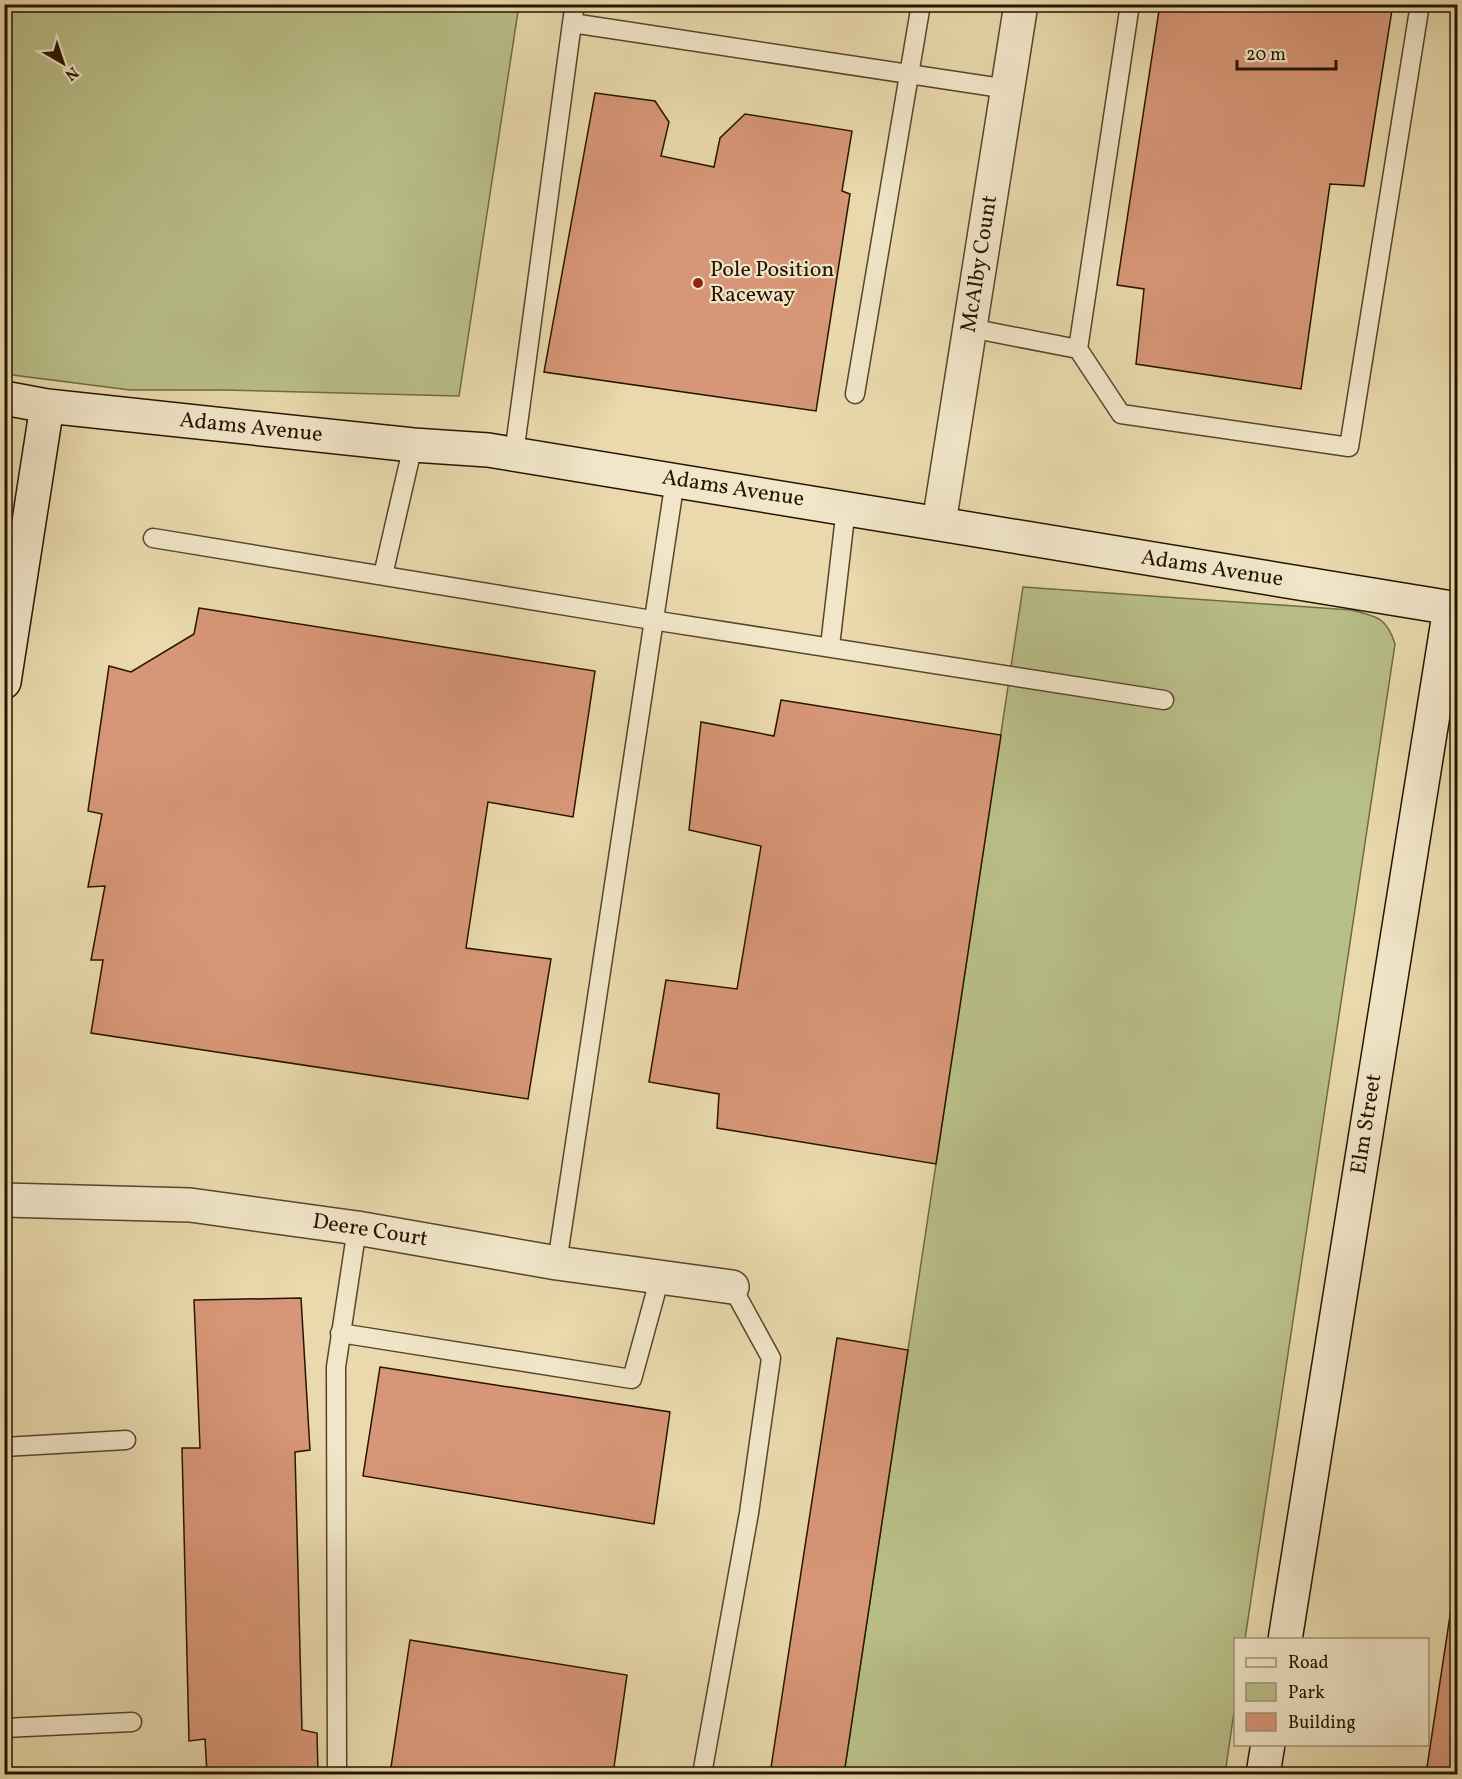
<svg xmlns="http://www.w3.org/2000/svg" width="1462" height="1779" viewBox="0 0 1462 1779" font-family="Vollkorn,serif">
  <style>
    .green { fill: #b9bf88; stroke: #706a44; stroke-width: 1.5 }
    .building { fill: #d79677; stroke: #261400; stroke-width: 1.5 }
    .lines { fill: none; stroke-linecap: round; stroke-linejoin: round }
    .lane-casing { stroke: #57452b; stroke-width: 21 }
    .street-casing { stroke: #57452b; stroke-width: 36 }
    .secondary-casing { stroke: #261400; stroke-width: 36 }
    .lane { stroke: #f1e6c9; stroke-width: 18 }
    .street { stroke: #f1e6c9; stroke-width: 33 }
    .secondary { stroke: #f1e6c9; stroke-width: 33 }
    .poi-dot { fill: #8f2418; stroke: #f1e6c9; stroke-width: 2 }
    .labels { text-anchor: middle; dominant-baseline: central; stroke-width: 4.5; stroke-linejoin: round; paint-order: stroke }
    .street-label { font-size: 22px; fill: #261400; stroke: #f1e6c9 }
    .poi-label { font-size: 22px; fill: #261400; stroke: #f1e6c9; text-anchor: start }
  </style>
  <rect width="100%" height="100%" fill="#e9d9ac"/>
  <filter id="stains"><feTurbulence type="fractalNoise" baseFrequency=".00333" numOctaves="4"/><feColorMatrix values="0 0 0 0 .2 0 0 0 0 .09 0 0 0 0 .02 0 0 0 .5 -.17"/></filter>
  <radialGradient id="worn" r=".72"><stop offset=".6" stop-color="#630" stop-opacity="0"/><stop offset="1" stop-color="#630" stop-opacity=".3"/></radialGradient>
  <!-- green -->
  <path class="green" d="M 5,4 L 519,5 L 459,396 L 223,390 L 130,390 L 5,374 Z
    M 1023,587 L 1351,610 C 1377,616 1387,618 1395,644 L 1245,1639 L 1236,1640 L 1235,1705 L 1225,1774 L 844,1774 Z"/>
  <!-- building -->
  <path class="building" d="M 1160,4 L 1353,4 L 1392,10 L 1364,186 L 1330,184 L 1301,389 L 1136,364 L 1144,289 L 1117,285 Z
    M 595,93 L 655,101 L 669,122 L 661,156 L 714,167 L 720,138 L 745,114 L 852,131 L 842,191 L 850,194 L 816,411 L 544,372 Z
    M 199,608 L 595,671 L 573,817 L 488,802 L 466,948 L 551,959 L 528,1099 L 91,1033 L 103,960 L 91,960 L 105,886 L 88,887 L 102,814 L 88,811 L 109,666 L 131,672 L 194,634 Z
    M 781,700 L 1001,735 L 936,1164 L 717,1128 L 719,1094 L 649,1082 L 666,980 L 737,989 L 761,846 L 689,830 L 701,722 L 774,736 Z
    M 301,1298 L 310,1450 L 295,1452 L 302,1730 L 317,1733 L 318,1774 L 207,1774 L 205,1739 L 189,1741 L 182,1448 L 200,1448 L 194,1300 Z
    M 837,1338 L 908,1350 L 844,1774 L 770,1774 Z
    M 380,1367 L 670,1412 L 654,1524 L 363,1476 Z
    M 1458,1563 L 1458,1774 L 1426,1774 Z
    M 410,1640 L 627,1675 L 613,1774 L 390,1774 Z"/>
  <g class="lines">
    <!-- lane casing -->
    <g class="lane-casing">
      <path id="lane" d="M 575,4 L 572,23 L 1008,89
        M 970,328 L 1078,349 L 1121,414 L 1349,447 L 1420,4
        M 1078,349 L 1130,4
        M 855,394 L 921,4
        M 514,454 L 572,23
        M 153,538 L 652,620 L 1164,700
        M 383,575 L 413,445
        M 830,646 L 846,508
        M 557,1263 L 675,480
        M 340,1333 L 632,1379 L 660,1277
        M 4,1447 L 126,1440
        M 4,1728 L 132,1722
        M 337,1774 L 336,1367 L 357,1228
        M 702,1774 L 749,1513 L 771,1358 L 732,1287"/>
    </g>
    <!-- street casing -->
    <g class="street-casing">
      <path id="street" d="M 939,523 L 1021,4
        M 4,1200 L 190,1205 L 357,1228 L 557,1263 L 732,1287"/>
    </g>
    <!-- secondary casing -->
    <g class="secondary-casing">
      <path id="secondary" d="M 4,398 L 47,406 L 413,445 L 488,450 L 1458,609
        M 4,682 L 47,406
        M 1285,1640 L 1450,608
        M 1263,1774 L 1268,1744"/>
    </g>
    <!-- lane -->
    <use href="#lane" class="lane"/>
    <!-- street -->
    <use href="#street" class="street"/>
    <!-- secondary -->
    <use href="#secondary" class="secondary"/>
  </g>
  <!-- markers -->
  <circle class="poi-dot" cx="698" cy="283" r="6"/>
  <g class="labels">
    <!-- street labels -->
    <g class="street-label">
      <text transform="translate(980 264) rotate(-81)">McAlby Count</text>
      <text transform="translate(251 428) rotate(6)">Adams Avenue</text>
      <text transform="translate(733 489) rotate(9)">Adams Avenue</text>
      <text transform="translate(1212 569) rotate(9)">Adams Avenue</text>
      <text transform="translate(1367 1124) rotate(-81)">Elm Street</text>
      <text transform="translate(370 1231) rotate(9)">Deere Court</text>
    </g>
    <!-- poi labels -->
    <g class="poi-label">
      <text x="710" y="270">Pole Position<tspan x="710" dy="25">Raceway</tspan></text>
    </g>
  </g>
  <!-- margin -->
  <rect width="1462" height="1779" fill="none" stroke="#e9d9ac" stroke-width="24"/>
  <rect x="6" y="6" width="1450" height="1767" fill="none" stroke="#261400" stroke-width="3"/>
  <rect x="12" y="12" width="1438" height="1755" fill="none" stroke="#261400" stroke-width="1.5"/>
  <!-- legend -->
  <rect x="1234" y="1638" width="195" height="108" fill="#f1e6c9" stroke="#a09279" stroke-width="1.5"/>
  <rect x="1246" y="1658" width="30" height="9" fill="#f1e6c9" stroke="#a09279" stroke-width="1.5"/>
  <text x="1288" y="1668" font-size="18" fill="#261400">Road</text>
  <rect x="1246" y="1683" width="30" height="18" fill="#b9bf88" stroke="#a09279" stroke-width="1.5"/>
  <text x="1288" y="1698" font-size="18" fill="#261400">Park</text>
  <rect x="1246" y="1713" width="30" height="18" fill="#d79677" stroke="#a09279" stroke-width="1.5"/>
  <text x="1288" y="1728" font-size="18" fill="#261400">Building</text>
  <!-- north arrow -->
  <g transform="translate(63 63) rotate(141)" stroke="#f1e6c9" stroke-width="4.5" paint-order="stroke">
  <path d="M0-4.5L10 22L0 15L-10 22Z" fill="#261400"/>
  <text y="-9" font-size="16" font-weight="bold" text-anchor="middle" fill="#261400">N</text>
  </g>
  <!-- scale -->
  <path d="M1237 60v9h99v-9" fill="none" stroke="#261400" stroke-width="3"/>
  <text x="1246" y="60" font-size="18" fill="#261400" stroke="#f1e6c9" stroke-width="4.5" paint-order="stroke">20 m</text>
  <rect width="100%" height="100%" filter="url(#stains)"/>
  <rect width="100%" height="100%" fill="url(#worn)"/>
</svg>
